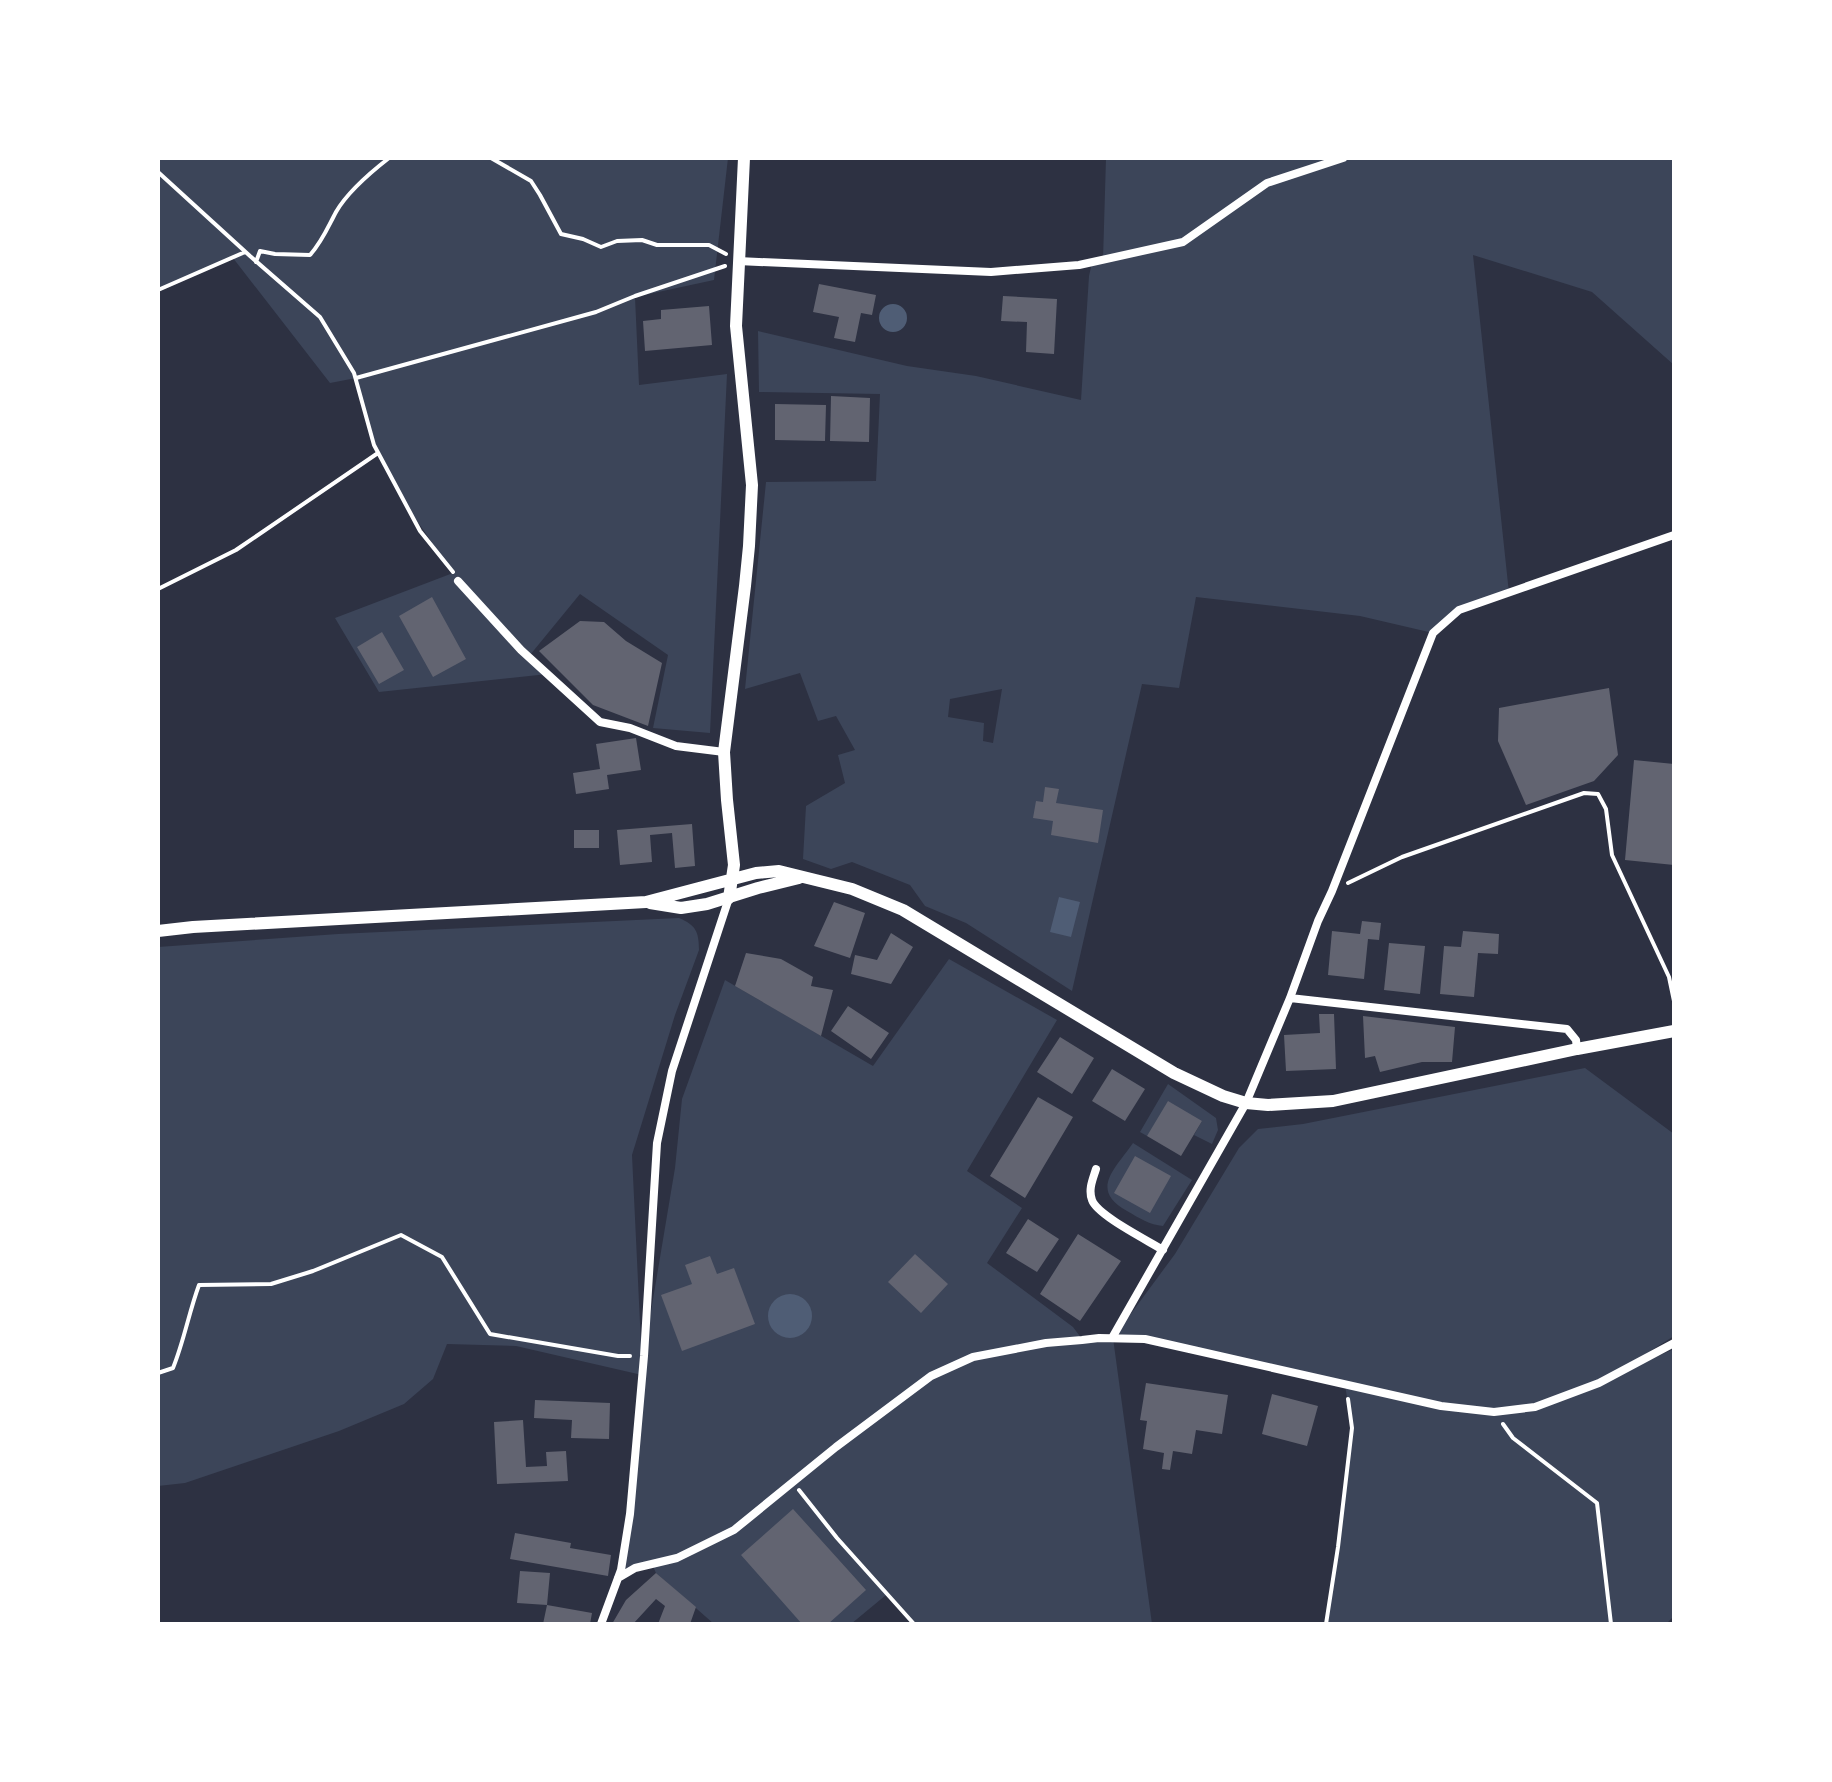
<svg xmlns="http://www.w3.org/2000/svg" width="1832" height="1782" viewBox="0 0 1832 1782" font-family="'PT Sans',sans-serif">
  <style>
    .green { fill: #3c4559; fill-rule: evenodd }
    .water { fill: #4f5d75 }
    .building { fill: #626471 }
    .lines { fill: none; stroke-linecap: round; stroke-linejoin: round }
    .path { stroke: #fff; stroke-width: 4 }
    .minor { stroke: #fff; stroke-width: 8 }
    .tertiary { stroke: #fff; stroke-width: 12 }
  </style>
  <rect width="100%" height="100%" fill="#2d3142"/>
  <!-- green -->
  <path class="green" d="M 158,158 L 728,158 L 714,280 L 635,297 L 639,385 L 727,374 L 710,733 L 653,728 L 668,655 L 580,594 L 530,655 L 548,674 L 379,692 L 335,618 L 453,573 L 402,499 L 378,453 L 356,378 L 330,383 L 233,258 L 158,290 Z
    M 1106,158 L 1674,158 L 1674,365 L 1592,292 L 1473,255 L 1509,593 L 1459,610 L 1433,633 L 1360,616 L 1196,597 L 1179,688 L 1142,684 L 1072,991 L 966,923 L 925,906 L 910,885 L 852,862 L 831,869 L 803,859 L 806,806 L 845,783 L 838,755 L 855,750 L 836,716 L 818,721 L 800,673 L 745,689 L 766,482 L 876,481 L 880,394 L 759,392 L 758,331 L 907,366 L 976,376 L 1081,400 L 1089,276 L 1092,263 L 1103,260 ZM 1002,689 L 993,743 L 983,741 L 984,723 L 948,717 L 950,699 Z
    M 679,918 C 696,925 699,932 699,950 L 675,1015 L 632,1155 L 642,1365 L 675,1168 L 682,1099 L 725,980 L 873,1066 L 949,959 L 1057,1020 L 967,1171 L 1022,1208 L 987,1263 L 1073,1327 L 1082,1339 L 1113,1338 L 1175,1254 L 1239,1148 L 1258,1129 L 1303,1124 L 1585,1068 L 1674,1134 L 1674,1336 L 1606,1379 L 1674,1349 L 1674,1616 L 1666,1624 L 1326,1624 L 1352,1428 L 1345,1385 L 1145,1339 L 1113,1338 L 1152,1624 L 914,1624 L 886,1595 L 851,1624 L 714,1624 L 656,1573 L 652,1564 L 621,1570 L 642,1375 L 516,1346 L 447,1344 L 433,1379 L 404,1404 L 339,1431 L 185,1483 L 158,1486 L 158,947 L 338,934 Z
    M 1168,1084 L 1216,1118 L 1218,1130 L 1212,1144 L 1194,1135 L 1202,1121 L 1147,1136 L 1140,1132 Z
    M 1133,1143 L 1192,1180 L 1163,1226 C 1150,1225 1139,1218 1127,1211 C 1089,1190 1115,1169 1133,1143 Z"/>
  <!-- water -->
  <path class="water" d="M879 318a14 14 0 1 1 28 0a14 14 0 1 1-28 0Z
    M 1059,897 L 1080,902 L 1071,937 L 1050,932 Z
    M768 1316a22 22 0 1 1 44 0a22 22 0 1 1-44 0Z"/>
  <!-- building -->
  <path class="building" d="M 819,284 L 876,295 L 872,315 L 861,313 L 855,342 L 834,338 L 839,317 L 813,312 Z
    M 1003,296 L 1057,299 L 1054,354 L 1026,352 L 1027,322 L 1001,321 Z
    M 709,306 L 712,345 L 645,351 L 643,321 L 661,319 L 661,310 Z
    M 831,396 L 870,398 L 869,442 L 830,441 Z
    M 775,404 L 826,405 L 825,441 L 775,440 Z
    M 432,597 L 466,659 L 433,677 L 399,616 Z
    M 580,621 L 604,622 L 626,641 L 662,663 L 648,726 L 593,705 L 539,651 Z
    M 382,632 L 404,670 L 379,684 L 357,647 Z
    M 1609,688 L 1618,755 L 1594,781 L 1526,805 L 1498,741 L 1499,708 Z
    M 636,738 L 641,770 L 607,775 L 609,789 L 576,794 L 573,773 L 600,769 L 596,744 Z
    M 1634,760 L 1674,764 L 1674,865 L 1625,860 Z
    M 1045,787 L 1059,789 L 1056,803 L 1103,810 L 1098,843 L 1051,835 L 1053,821 L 1033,818 L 1036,801 L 1043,802 Z
    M 692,824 L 695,866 L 675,868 L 672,833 L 650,835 L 652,862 L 620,865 L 617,830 Z
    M 574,830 L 599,830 L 599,848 L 574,848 Z
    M 834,902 L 865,913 L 850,958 L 814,946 Z
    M 1362,921 L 1381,923 L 1379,940 L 1368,939 L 1364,979 L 1328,975 L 1332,931 L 1360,934 Z
    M 1463,931 L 1499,934 L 1498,954 L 1478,953 L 1474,997 L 1440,994 L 1444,946 L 1461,947 Z
    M 891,933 L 913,947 L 891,984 L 851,974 L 855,955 L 877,960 Z
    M 1389,943 L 1425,946 L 1420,994 L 1384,990 Z
    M 746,953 L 781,959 L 813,977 L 811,986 L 833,990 L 821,1036 L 735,986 Z
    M 848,1006 L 889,1033 L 871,1059 L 831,1031 Z
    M 1319,1014 L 1334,1014 L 1336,1069 L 1286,1071 L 1284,1035 L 1320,1033 Z
    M 1363,1016 L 1455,1027 L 1452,1062 L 1422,1062 L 1380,1072 L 1375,1056 L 1365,1058 Z
    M 1060,1037 L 1094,1058 L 1072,1094 L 1037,1072 Z
    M 1112,1069 L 1145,1089 L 1125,1121 L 1092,1101 Z
    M 1038,1097 L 1073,1117 L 1025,1198 L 990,1176 Z
    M 1168,1101 L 1202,1121 L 1181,1156 L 1147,1136 Z
    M 1135,1156 L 1171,1176 L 1150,1213 L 1114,1193 Z
    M 1028,1219 L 1059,1239 L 1037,1272 L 1006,1253 Z
    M 1078,1234 L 1121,1261 L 1080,1321 L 1040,1294 Z
    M 915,1254 L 948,1284 L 921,1313 L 888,1282 Z
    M 710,1256 L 717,1274 L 734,1268 L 755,1324 L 682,1351 L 661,1295 L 692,1284 L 685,1265 Z
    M 1146,1383 L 1228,1395 L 1222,1434 L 1196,1430 L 1192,1454 L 1173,1451 L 1170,1470 L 1162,1469 L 1164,1453 L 1143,1449 L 1147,1421 L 1140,1420 Z
    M 1272,1394 L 1318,1406 L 1307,1446 L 1262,1434 Z
    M 535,1400 L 610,1403 L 609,1439 L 571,1438 L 572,1420 L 534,1418 Z
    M 523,1420 L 526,1467 L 547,1466 L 546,1452 L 566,1451 L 568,1481 L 497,1484 L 494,1422 Z
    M 793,1509 L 866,1590 L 828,1624 L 802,1624 L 741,1555 Z
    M 515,1533 L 571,1543 L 570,1548 L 611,1555 L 608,1576 L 510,1559 Z
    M 520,1571 L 550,1573 L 547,1605 L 517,1603 Z
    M 656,1573 L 696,1607 L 690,1624 L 658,1624 L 665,1606 L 656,1599 L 633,1624 L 612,1624 L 626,1600 Z
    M 547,1605 L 592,1613 L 590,1624 L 543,1624 Z"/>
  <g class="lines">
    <!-- path -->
    <path class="path" d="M 491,158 L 531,181 L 540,195 L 561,234 L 583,239 L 601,247 L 617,241 L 642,240 L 657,245 L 709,245 L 726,254
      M 158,172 L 250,256 L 320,317 L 354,373 L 374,445 L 420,531 L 453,572
      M 256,262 L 260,251 L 275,254 L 310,255 C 322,242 328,227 336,212 C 348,191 371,172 389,158
      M 158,290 L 245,252
      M 356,378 L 596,312 L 635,296 L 725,266
      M 158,589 L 236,550 L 378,453
      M 1348,883 L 1402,857 L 1584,793 L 1598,794 L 1606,809 L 1612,855 L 1669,977 L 1674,1001
      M 158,1373 L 173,1368 C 184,1341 189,1312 199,1285 L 271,1284 L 313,1271 L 401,1235 L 442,1257 L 490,1334 L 618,1356 L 630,1356
      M 1503,1424 L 1513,1438 L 1597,1503 L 1611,1624
      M 799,1490 L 837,1538 L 914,1624
      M 1326,1624 L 1338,1547 L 1352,1428 L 1348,1399"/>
    <!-- minor -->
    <path class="minor" d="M 738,261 L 991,272 L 1079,265 L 1183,242 L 1267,183 L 1343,158
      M 458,581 L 521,650 L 600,722 L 630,728 L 676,746 L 724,752
      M 1290,998 L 1567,1029 L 1576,1040 L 1577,1049
      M 1096,1169 C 1093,1179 1088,1189 1092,1200 C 1097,1215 1147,1240 1163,1250
      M 1112,1338 L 1246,1103 L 1290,998 L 1318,921 L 1332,891 L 1433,633 L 1459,610 L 1674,535
      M 618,1578 L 635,1568 L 677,1558 L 734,1530 L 836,1447 L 931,1376 L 973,1357 L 1046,1343 L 1082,1340 L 1099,1338 L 1145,1339 L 1441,1406 L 1494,1412 L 1535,1407 L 1599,1383 L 1674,1343
      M 601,1624 L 621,1570 L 630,1514 L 644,1356 L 657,1143 L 672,1071 L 729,898"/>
    <!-- tertiary -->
    <path class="tertiary" d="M 729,898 L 734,865 L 727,800 L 724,752 L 745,586 L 749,546 L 752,485 L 736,326 L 744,158
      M 650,903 L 681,908 L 707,904 L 758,888 L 799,878
      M 158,931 L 193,927 L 646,902 L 756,873 L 779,871 L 852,889 L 903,910 L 1174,1073 L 1223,1096 L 1246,1103 L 1268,1105 L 1333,1101 L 1577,1049 L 1674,1031"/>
  </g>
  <!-- border -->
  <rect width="1832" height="1782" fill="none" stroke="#ffffff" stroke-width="320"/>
</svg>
